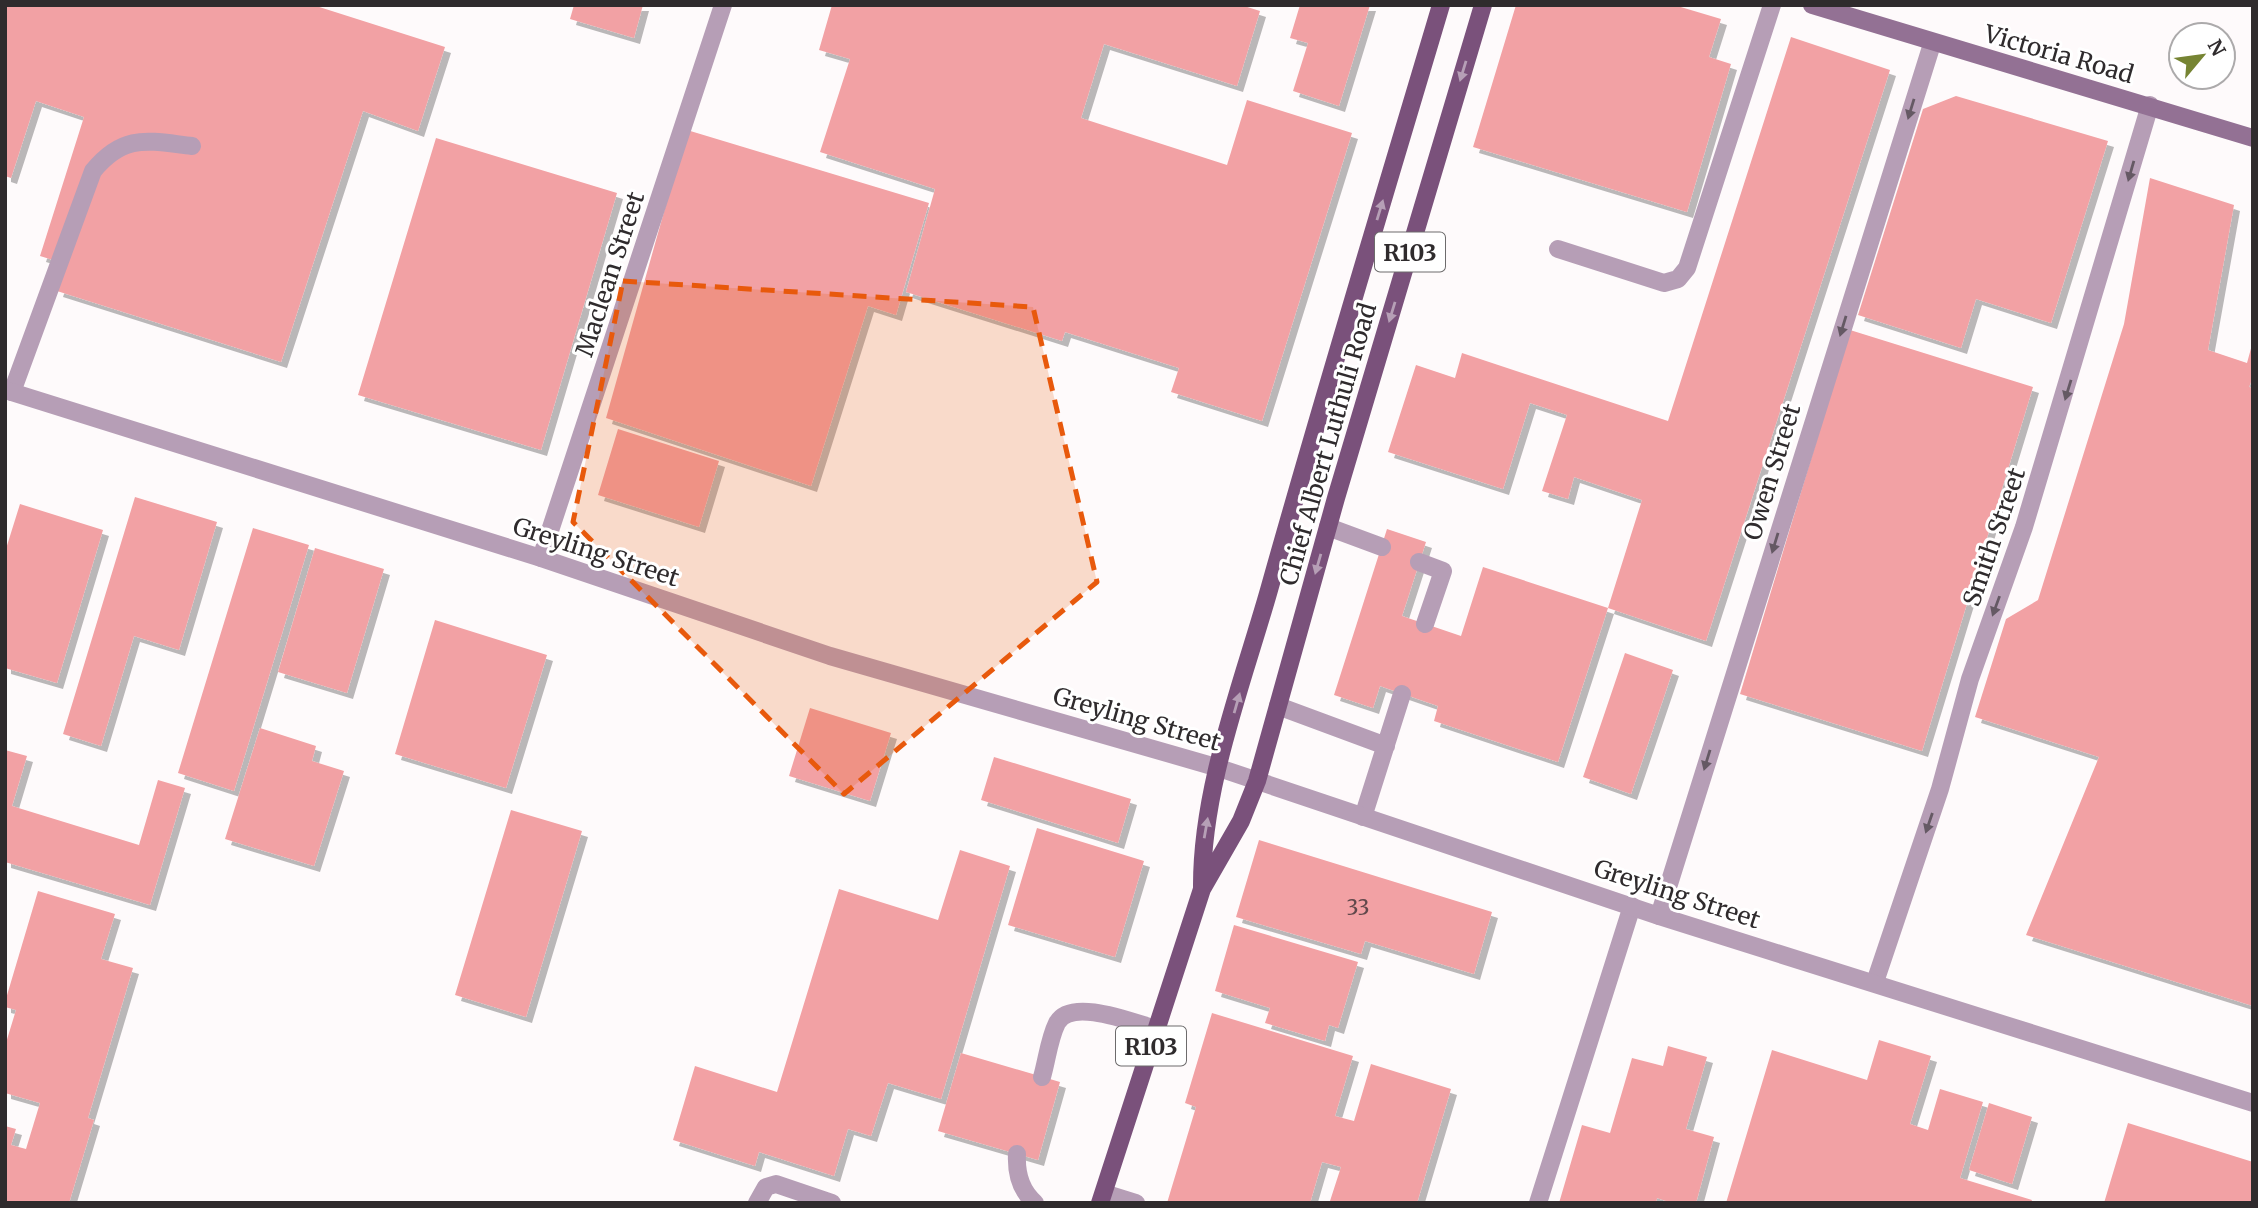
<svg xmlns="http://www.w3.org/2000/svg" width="2258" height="1208" viewBox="0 0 2258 1208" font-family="Merriweather,serif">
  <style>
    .building { fill: #f2a1a4; filter: url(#shadow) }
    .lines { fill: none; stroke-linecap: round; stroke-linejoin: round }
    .lane { stroke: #b69eb6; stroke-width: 18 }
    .street { stroke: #b69eb6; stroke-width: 18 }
    .secondary { stroke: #937194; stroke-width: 18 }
    .primary { stroke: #7a517b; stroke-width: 18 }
    .oneway { fill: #b69fb6 }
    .oneway2 { fill: #655964 }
    .marked { fill: #e8590c; fill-opacity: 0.2; stroke: #e8590c; stroke-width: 5; stroke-dasharray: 14 9; stroke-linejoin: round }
    .labels { text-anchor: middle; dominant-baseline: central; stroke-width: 6; stroke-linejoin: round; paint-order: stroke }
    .number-label { font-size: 21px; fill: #60484b }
    .shield { fill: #fff; stroke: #6d6b6c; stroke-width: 2 }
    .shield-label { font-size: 23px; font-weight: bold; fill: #2f2b2d }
    .street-label { font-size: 24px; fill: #2f2b2d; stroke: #fff }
  </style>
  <defs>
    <filter id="shadow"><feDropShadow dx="6" dy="6" stdDeviation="0" flood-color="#0004"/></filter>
  </defs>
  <rect width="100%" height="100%" fill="#fefafb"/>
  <!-- building -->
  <path class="building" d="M 5,5 L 313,5 L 445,47 L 418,131 L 363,111 L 281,362 L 57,291 L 66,264 L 40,256 L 84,117 L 36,101 L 11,178 L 5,176 Z
    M 574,5 L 643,5 L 634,38 L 570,19 Z
    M 832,5 L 1241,5 L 1260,11 L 1237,86 L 1104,44 L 1081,118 L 1227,165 L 1247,100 L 1352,133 L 1262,421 L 1171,392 L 1179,368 L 1065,332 L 1062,341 L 906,292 L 935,189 L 820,152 L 850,59 L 819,50 Z
    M 1300,5 L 1370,5 L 1339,106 L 1293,91 L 1308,43 L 1290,38 Z
    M 1516,5 L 1674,5 L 1721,19 L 1709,57 L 1731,64 L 1687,212 L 1473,147 Z
    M 1791,37 L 1890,70 L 1706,641 L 1608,608 L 1642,500 L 1574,477 L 1568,499 L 1542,491 L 1567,415 L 1530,403 L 1503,489 L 1388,452 L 1416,365 L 1455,378 L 1462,353 L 1668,421 Z
    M 1956,96 L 2108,141 L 2051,323 L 1976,299 L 1961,348 L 1858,315 L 1923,109 Z
    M 687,130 L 929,203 L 896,315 L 868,306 L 811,486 L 606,418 Z
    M 436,138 L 617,193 L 541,450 L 358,395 Z
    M 2150,178 L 2234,205 L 2208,350 L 2247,363 L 2253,341 L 2253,377 L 2249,387 L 2253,388 L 2253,1006 L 2026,935 L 2099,757 L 1975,717 L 2006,619 L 2038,600 L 2124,324 Z
    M 1850,330 L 2033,387 L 1922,751 L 1740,694 Z
    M 618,429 L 719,461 L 699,527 L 598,495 Z
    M 135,497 L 217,522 L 179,650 L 134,636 L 101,746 L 63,734 Z
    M 20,504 L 103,530 L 57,683 L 5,668 L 5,552 Z
    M 253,528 L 309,545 L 234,791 L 178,773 Z
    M 1387,529 L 1426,542 L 1402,616 L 1461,636 L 1483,567 L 1608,608 L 1558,762 L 1434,721 L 1438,706 L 1380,686 L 1373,708 L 1334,695 Z
    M 315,548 L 384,569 L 347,693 L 278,672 Z
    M 435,620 L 547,655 L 506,788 L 395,754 Z
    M 1625,653 L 1673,670 L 1631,794 L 1583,777 Z
    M 810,708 L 891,733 L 870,801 L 789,776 Z
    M 260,728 L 316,746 L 312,761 L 344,771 L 314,866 L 225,839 Z
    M 5,750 L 27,756 L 12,806 L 139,845 L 158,780 L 185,788 L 150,905 L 5,862 Z
    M 994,757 L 1131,799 L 1118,843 L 981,800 Z
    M 511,810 L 582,831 L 526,1017 L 455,995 Z
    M 1037,828 L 1144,861 L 1115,957 L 1008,925 Z
    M 1259,840 L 1492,912 L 1474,974 L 1365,941 L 1361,954 L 1236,917 Z
    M 960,850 L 1010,866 L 941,1099 L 888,1083 L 871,1136 L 848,1129 L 834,1176 L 759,1152 L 755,1166 L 673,1140 L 695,1066 L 777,1092 L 839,889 L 938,920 Z
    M 38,891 L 115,914 L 101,959 L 133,968 L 88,1118 L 94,1120 L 69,1203 L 5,1203 L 5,1126 L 16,1129 L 11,1145 L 26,1149 L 40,1103 L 5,1093 L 5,1046 L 16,1010 L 5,1007 L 5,1002 Z
    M 1234,925 L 1358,962 L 1338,1028 L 1329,1025 L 1325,1041 L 1265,1023 L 1270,1008 L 1215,991 Z
    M 1212,1013 L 1353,1056 L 1335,1116 L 1354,1121 L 1371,1064 L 1451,1089 L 1417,1203 L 1330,1201 L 1341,1167 L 1322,1162 L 1310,1203 L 1167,1203 L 1196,1107 L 1185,1103 Z
    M 1879,1040 L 1931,1056 L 1910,1124 L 1928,1130 L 1940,1089 L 1983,1102 L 1960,1178 L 2032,1200 L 2031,1203 L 1726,1203 L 1772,1050 L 1867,1080 Z
    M 1668,1046 L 1707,1057 L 1686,1129 L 1714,1137 L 1696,1203 L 1672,1203 L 1657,1198 L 1656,1203 L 1559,1203 L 1582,1125 L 1610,1133 L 1632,1058 L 1663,1066 Z
    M 961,1053 L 1060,1082 L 1038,1160 L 938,1131 Z
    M 1989,1103 L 2032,1117 L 2012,1184 L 1969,1170 Z
    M 2128,1123 L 2253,1162 L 2253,1203 L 2104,1203 Z"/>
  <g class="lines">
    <!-- lane -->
    <path class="lane" d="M 1558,249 L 1664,283 L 1678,279 L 1687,268 L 1772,5
      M 12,392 L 93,171 C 124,133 148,141 192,146
      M 1328,527 L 1382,547
      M 541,558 L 723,5
      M 1419,562 L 1443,571 L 1425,624
      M 1278,706 L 1386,746
      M 1363,817 L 1402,694
      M 1659,916 L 1932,44
      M 1875,982 L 1940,789 L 1970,679 L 2024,527 L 2150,105
      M 1042,1077 C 1047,1060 1049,1039 1057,1023 C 1071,997 1134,1023 1156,1029
      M 1017,1154 C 1016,1173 1020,1190 1035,1203
      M 1104,1193 L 1136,1203
      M 757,1203 L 766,1187 L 776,1184 L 832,1203
      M 1538,1203 L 1632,906"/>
    <!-- street -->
    <path class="street" d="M 5,390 L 541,558 L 830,656 L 1219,768 L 1659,916 L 2253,1103"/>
    <!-- secondary -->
    <path class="secondary" d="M 1812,5 L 2253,138"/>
    <!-- primary -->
    <path class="primary" d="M 1202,889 C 1201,789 1242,685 1269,590 C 1324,394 1383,200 1441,5
      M 1100,1203 L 1202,889 L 1241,821 L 1257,781 L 1336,498 L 1483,5"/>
  </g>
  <!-- one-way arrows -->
  <defs><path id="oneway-solid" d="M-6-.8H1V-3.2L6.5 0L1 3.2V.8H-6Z" transform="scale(1.75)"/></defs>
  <g class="oneway">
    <use href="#oneway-solid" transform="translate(1463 71) rotate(107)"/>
    <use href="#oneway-solid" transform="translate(1380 210) rotate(-73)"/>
    <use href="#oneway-solid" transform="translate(1392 312) rotate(107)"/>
    <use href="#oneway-solid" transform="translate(1318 564) rotate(106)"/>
    <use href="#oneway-solid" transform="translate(1237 703) rotate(-74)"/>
    <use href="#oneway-solid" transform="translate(1206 828) rotate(-80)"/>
  </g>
  <g class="oneway2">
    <use href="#oneway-solid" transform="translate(1911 109) rotate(107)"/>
    <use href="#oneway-solid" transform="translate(2131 171) rotate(106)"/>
    <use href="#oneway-solid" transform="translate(1843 326) rotate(107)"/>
    <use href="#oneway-solid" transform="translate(2068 390) rotate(107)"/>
    <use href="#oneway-solid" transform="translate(1775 543) rotate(107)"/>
    <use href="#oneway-solid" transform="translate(1996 606) rotate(110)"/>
    <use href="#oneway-solid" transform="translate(1707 760) rotate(107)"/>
    <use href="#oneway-solid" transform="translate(1929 823) rotate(109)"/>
  </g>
  <!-- marked area -->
  <path class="marked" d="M 623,281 L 1033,307 L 1097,582 L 844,794 L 573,522 Z"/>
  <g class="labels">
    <!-- number labels -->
    <g class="number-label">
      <text x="1358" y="907">33</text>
    </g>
    <!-- shield labels -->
    <g class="shield">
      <rect x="1375" y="232.5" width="70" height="39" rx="5"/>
      <rect x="1116" y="1026.5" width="70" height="39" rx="5"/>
    </g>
    <g class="shield-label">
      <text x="1410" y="252">R103</text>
      <text x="1151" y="1046">R103</text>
    </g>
    <!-- street labels -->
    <g class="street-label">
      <text transform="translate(2059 54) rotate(16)">Victoria Road</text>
      <text transform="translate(610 274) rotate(-72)">Maclean Street</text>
      <text transform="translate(1328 444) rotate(-74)">Chief Albert Luthuli Road</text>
      <text transform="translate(1772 472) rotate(-73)">Owen Street</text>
      <text transform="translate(1994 537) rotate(-71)">Smith Street</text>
      <text transform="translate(596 552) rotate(18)">Greyling Street</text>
      <text transform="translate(1137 719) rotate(16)">Greyling Street</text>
      <text transform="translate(1677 894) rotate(18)">Greyling Street</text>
    </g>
  </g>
  <!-- border -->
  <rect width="2258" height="1208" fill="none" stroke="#2f2b2d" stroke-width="14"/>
  <!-- north arrow -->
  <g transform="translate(2202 56) rotate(61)"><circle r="33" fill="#ffffff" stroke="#acaaab" stroke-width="2"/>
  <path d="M0-5L12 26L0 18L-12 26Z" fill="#768433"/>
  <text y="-10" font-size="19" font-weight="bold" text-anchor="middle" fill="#2f2b2d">N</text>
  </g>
</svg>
